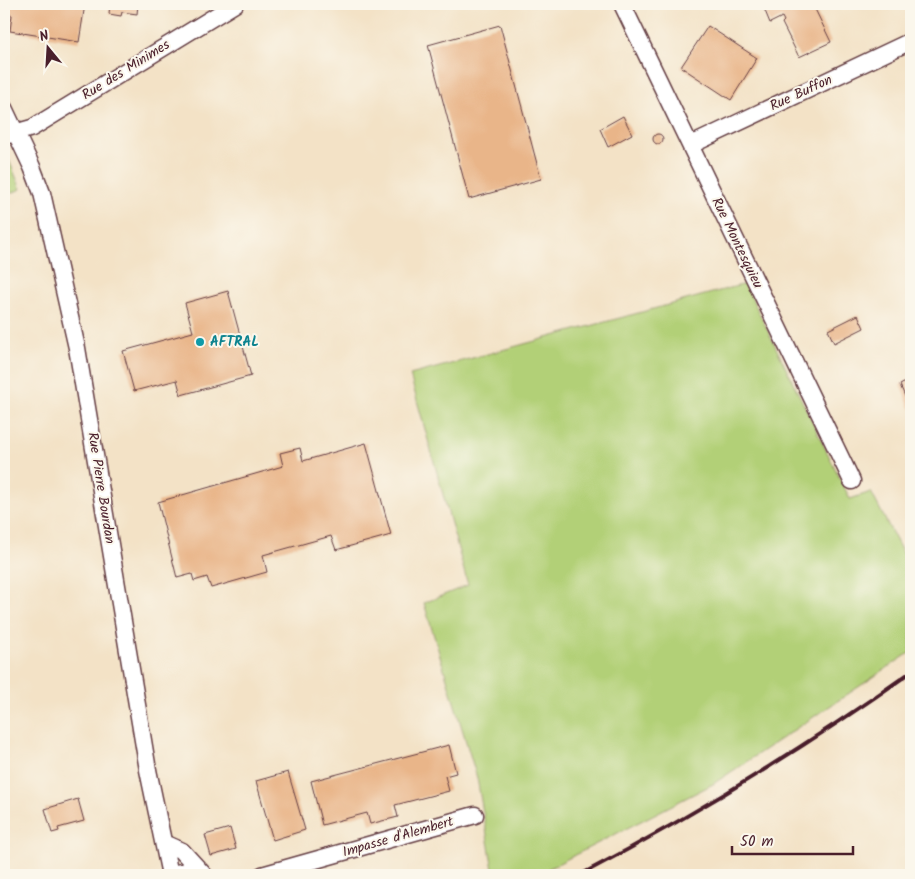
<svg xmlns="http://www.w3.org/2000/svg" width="915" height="879" viewBox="0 0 915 879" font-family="Kalam,sans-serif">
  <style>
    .green { fill: #b2d077; stroke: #7e7851 }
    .building { fill: #e9b589 }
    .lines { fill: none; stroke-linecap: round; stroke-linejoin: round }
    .minor-casing { stroke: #633c42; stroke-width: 19 }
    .minor { stroke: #fff; stroke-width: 16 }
    .rail { stroke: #4a1f2b; stroke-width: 4 }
    .culture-dot { fill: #0f9aa8; stroke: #fbf7ec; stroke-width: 2 }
    .labels { text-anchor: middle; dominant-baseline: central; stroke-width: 4; stroke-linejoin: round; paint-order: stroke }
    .street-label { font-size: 14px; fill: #4a1f2b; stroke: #fbf7ec }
    .culture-label { font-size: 14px; font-weight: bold; fill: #0d838f; stroke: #fbf7ec; text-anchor: start }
  </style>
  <rect width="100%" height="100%" fill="#fbf7ec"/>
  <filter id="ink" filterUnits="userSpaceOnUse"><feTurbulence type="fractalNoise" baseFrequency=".02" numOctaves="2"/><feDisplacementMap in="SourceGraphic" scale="10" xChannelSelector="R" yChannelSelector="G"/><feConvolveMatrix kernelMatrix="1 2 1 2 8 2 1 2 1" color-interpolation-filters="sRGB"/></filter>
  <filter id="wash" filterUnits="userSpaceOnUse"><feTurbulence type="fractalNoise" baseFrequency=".0096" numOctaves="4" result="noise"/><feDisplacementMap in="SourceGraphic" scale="20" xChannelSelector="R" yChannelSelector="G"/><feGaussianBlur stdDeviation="1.12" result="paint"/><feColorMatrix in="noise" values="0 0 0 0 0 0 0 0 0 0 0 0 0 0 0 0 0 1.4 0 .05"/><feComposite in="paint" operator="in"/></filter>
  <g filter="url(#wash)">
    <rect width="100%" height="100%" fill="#f3e2c6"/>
    <!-- green -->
    <path class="green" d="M 4,156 L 8,158 L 21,189 L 4,196 Z
      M 745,284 L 850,499 L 871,492 L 911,569 L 911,652 L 713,784 L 536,875 L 494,875 L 477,778 L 424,603 L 468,585 L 410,375 Z"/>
    <g id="blocks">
      <!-- building -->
      <path class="building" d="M 9,4 L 85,4 L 79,42 L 10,31 L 12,15 L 7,14 Z
        M 110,4 L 138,4 L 137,14 L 122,12 L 121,16 L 109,14 Z
        M 765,4 L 811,4 L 807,6 L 808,9 L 814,7 L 831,42 L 799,57 L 782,23 L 784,21 L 782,17 L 770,23 L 763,6 Z
        M 500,25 L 541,179 L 469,199 L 428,45 Z
        M 708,26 L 757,58 L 731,100 L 681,67 Z
        M 623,116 L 632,134 L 608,147 L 600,129 Z
        M653 139a5 5 0 1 1 10 0a5 5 0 1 1-10 0Z
        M 228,291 L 251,376 L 181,395 L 177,380 L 134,391 L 123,351 L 193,332 L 185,303 Z
        M 858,315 L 864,328 L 834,343 L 828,330 Z
        M 911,379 L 911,410 L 900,385 Z
        M 366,443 L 391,535 L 336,550 L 331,536 L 263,555 L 267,572 L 211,588 L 207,577 L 194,581 L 192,574 L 177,578 L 158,502 L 283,466 L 280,453 L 300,448 L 303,461 Z
        M 449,745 L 456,773 L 445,776 L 449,791 L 395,805 L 398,817 L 370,824 L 367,813 L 322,825 L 311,781 Z
        M 288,772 L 305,830 L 273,840 L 256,781 Z
        M 78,799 L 84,821 L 58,828 L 59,831 L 52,833 L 45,809 Z
        M 230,828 L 236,849 L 211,856 L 205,835 Z"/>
    </g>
  </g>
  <g filter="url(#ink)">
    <use href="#blocks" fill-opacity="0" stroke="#633c42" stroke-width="1"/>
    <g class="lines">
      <!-- minor casing -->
      <g class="minor-casing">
        <path id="minor" d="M 622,4 L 852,481
          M 4,108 L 32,167 L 42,193 L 77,348 L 148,770 L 170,875
          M 4,136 L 32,128 L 235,4
          M 691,145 L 911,41
          M 164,843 L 182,851 L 204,875
          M 170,874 L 182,872 L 188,875
          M 262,875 L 475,815"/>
      </g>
      <!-- minor -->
      <use href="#minor" class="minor"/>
      <!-- rail -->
      <path class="rail" d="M 580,875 C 695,815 805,747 911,672"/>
    </g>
  </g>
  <!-- markers -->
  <circle class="culture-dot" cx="200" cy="342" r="5"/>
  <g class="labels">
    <!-- street labels -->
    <g class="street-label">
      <text transform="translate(126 70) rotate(-32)">Rue des Minimes</text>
      <text transform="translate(801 93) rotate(-25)">Rue Buffon</text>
      <text transform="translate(737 243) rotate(64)">Rue Montesquieu</text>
      <text transform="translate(101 488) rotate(81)">Rue Pierre Bourdan</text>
      <text transform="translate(398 837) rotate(-16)">Impasse d'Alembert</text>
    </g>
    <!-- culture labels -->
    <g class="culture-label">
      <text x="210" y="342">AFTRAL</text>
    </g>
  </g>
  <!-- margin -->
  <rect width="915" height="879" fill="none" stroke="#fbf7ec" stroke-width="20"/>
  <!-- north arrow -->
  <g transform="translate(48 48) rotate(342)" stroke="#fbf7ec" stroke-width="4" paint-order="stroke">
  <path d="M0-4L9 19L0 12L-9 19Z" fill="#4a1f2b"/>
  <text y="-8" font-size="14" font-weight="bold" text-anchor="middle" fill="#4a1f2b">N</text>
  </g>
  <!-- scale -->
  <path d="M732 846v8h121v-8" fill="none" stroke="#4a1f2b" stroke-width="2.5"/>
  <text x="740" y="846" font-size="15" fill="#4a1f2b" stroke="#fbf7ec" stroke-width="4" paint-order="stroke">50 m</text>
</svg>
